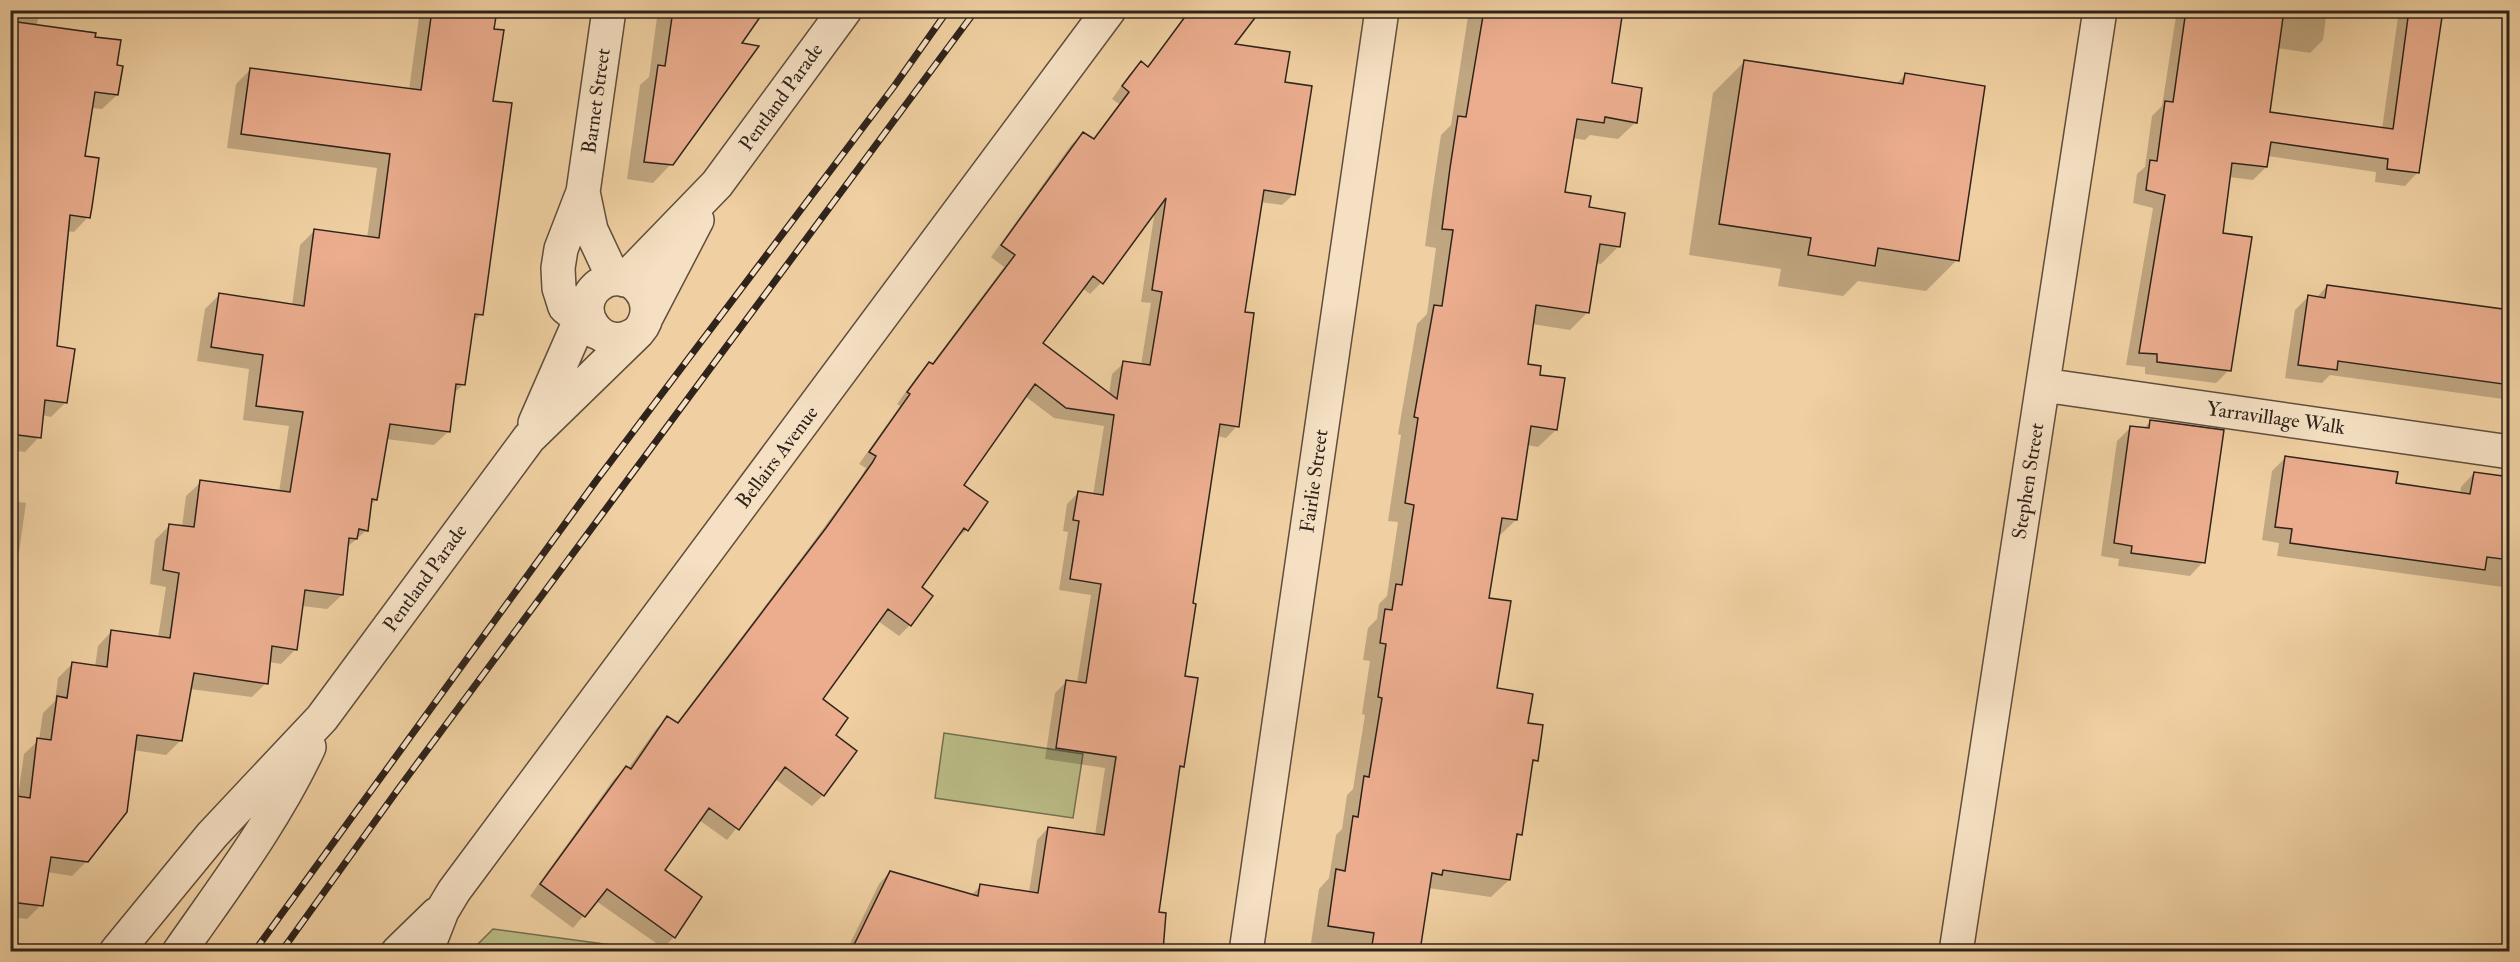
<svg xmlns="http://www.w3.org/2000/svg" width="2520" height="962" viewBox="0 0 2520 962" font-family="'IM FELL Double Pica',serif">
  <style>
    .green { fill: #babb85; stroke: #746f50; stroke-width: 1.5 }
    .shadow { fill: #0003; fill-rule: evenodd }
    .building { fill: #ebad8e; stroke: #2f231b; stroke-width: 1.5; fill-rule: evenodd }
    .lines { fill: none; stroke-linecap: round; stroke-linejoin: round }
    .minor-casing { stroke: #5f4e3d; stroke-width: 36 }
    .minor { stroke: #f5e0c3; stroke-width: 33 }
    .rail-casing { stroke: #2f231b; stroke-width: 7 }
    .rail { stroke: #f5e0c3; stroke-width: 4.5; stroke-dasharray: 14; stroke-linecap: butt }
    .labels { text-anchor: middle; dominant-baseline: central; stroke-width: 4.5; stroke-linejoin: round; paint-order: stroke }
    .street-label { font-size: 20px; fill: #2f231b; stroke: #f5e0c3 }
  </style>
  <rect width="100%" height="100%" fill="#f0d0a2"/>
  <filter id="stains"><feTurbulence type="fractalNoise" baseFrequency=".00333" numOctaves="4"/><feColorMatrix values="0 0 0 0 .2 0 0 0 0 .09 0 0 0 0 .02 0 0 0 .5 -.17"/></filter>
  <radialGradient id="worn" r=".72"><stop offset=".6" stop-color="#630" stop-opacity="0"/><stop offset="1" stop-color="#630" stop-opacity=".3"/></radialGradient>
  <!-- green -->
  <path class="green" d="M 944,733 L 1083,754 L 1073,818 L 935,798 Z
    M 493,929 L 656,951 L 471,951 Z"/>
  <!-- shadow -->
  <path class="shadow" d="M 10,10 L 39,10 L 37,26 L 93,38 L 115,66 L 117,95 L 102,109 L 91,108 L 83,157 L 88,217 L 74,232 L 67,231 L 56,347 L 66,402 L 51,417 L 42,415 L 39,437 L 25,452 L 10,450 Z
    M 420,10 L 495,10 L 481,314 L 472,324 L 464,384 L 453,394 L 449,431 L 434,445 L 386,439 L 376,500 L 370,505 L 367,530 L 346,548 L 342,595 L 327,609 L 302,606 L 296,649 L 281,664 L 269,662 L 266,683 L 252,697 L 190,689 L 181,740 L 166,755 L 133,750 L 87,861 L 72,876 L 47,872 L 41,905 L 27,919 L 10,917 L 10,796 L 18,797 L 24,754 L 39,740 L 43,713 L 55,701 L 58,678 L 72,664 L 95,667 L 98,646 L 112,631 L 158,638 L 166,587 L 150,584 L 155,540 L 170,525 L 182,527 L 186,496 L 201,482 L 279,492 L 289,426 L 243,420 L 249,369 L 197,361 L 205,309 L 219,295 L 292,306 L 300,245 L 315,230 L 367,238 L 377,168 L 227,148 L 236,84 L 251,69 L 409,90 Z
    M 658,10 L 763,10 L 740,44 L 671,164 L 653,183 L 627,179 L 640,85 L 649,77 Z
    M 1189,10 L 1259,10 L 1233,45 L 1284,84 L 1294,194 L 1282,205 L 1260,202 L 1244,313 L 1237,426 L 1226,438 L 1217,436 L 1191,605 L 1183,677 L 1183,766 L 1177,772 L 1157,913 L 1165,914 L 1161,952 L 846,952 L 879,884 L 890,872 L 971,895 L 981,886 L 1029,893 L 1037,840 L 1048,828 L 1095,835 L 1105,768 L 1045,759 L 1055,693 L 1067,681 L 1077,683 L 1091,595 L 1059,590 L 1068,532 L 1063,531 L 1067,504 L 1078,493 L 1093,495 L 1104,426 L 1054,418 L 1025,396 L 962,485 L 967,530 L 954,540 L 920,588 L 910,625 L 899,636 L 878,621 L 821,699 L 834,735 L 823,795 L 812,806 L 775,779 L 727,840 L 699,820 L 663,870 L 674,937 L 663,948 L 596,901 L 573,928 L 530,896 L 614,779 L 626,768 L 628,769 L 656,729 L 668,718 L 676,724 L 814,541 L 861,477 L 866,468 L 859,464 L 900,406 L 897,404 L 918,375 L 931,365 L 1004,267 L 991,257 L 1071,145 L 1083,134 L 1092,140 L 1119,104 L 1112,99 L 1129,75 L 1141,63 L 1147,67 ZM 1155,210 L 1141,302 L 1151,303 L 1141,365 L 1124,363 L 1112,374 L 1109,395 L 1041,344 L 1082,288 L 1090,294 L 1101,283 Z
    M 1469,10 L 1622,10 L 1610,85 L 1636,122 L 1618,139 L 1590,135 L 1585,140 L 1572,138 L 1564,193 L 1587,208 L 1619,246 L 1601,264 L 1595,263 L 1588,312 L 1570,330 L 1532,324 L 1526,365 L 1538,376 L 1556,430 L 1538,447 L 1527,445 L 1516,520 L 1498,537 L 1488,599 L 1495,690 L 1527,724 L 1536,760 L 1531,766 L 1520,834 L 1515,840 L 1509,880 L 1491,897 L 1428,888 L 1419,952 L 1346,952 L 1346,948 L 1311,943 L 1319,889 L 1329,878 L 1336,835 L 1342,829 L 1347,795 L 1353,789 L 1365,715 L 1362,714 L 1370,661 L 1363,660 L 1368,628 L 1377,619 L 1379,604 L 1387,596 L 1398,522 L 1388,521 L 1401,435 L 1398,434 L 1417,324 L 1427,314 L 1436,248 L 1425,246 L 1433,187 L 1441,135 L 1451,125 Z
    M 2177,10 L 2327,10 L 2323,40 L 2310,53 L 2277,48 L 2268,113 L 2382,129 L 2399,10 L 2441,10 L 2418,172 L 2405,186 L 2375,182 L 2376,172 L 2268,156 L 2266,167 L 2253,180 L 2229,177 L 2221,234 L 2229,370 L 2216,383 L 2145,374 L 2145,367 L 2126,365 L 2153,208 L 2133,203 L 2137,174 L 2145,167 L 2152,116 L 2162,106 Z
    M 1744,62 L 1896,84 L 1905,75 L 1957,260 L 1926,291 L 1858,281 L 1843,296 L 1778,286 L 1781,269 L 1689,255 L 1713,93 Z
    M 2327,286 L 2510,312 L 2510,400 L 2330,375 L 2322,383 L 2285,378 L 2295,310 L 2308,297 L 2316,298 Z
    M 2150,422 L 2203,562 L 2190,576 L 2118,566 L 2119,559 L 2101,556 L 2117,441 L 2131,427 L 2143,429 Z
    M 2286,457 L 2395,485 L 2460,494 L 2461,487 L 2474,473 L 2510,478 L 2510,588 L 2277,556 L 2279,543 L 2262,540 L 2272,471 Z
    M 10,501 L 26,503 L 19,552 L 10,560 Z"/>
  <!-- building -->
  <path class="building" d="M 432,10 L 497,10 L 494,29 L 504,30 L 493,101 L 512,103 L 483,315 L 475,314 L 465,385 L 456,384 L 450,432 L 390,424 L 377,500 L 372,499 L 368,531 L 359,529 L 357,539 L 349,538 L 343,595 L 305,590 L 297,650 L 272,646 L 268,684 L 194,673 L 182,741 L 137,735 L 127,812 L 88,862 L 51,857 L 43,906 L 10,902 L 10,795 L 30,798 L 37,738 L 51,740 L 57,696 L 67,698 L 72,662 L 107,667 L 111,630 L 170,638 L 179,573 L 163,570 L 169,524 L 194,527 L 200,480 L 290,492 L 303,412 L 256,406 L 263,355 L 211,347 L 219,293 L 304,306 L 314,229 L 379,238 L 390,154 L 241,134 L 250,68 L 421,90 Z
    M 673,10 L 765,10 L 742,43 L 759,46 L 673,165 L 644,162 L 658,65 L 665,66 Z
    M 1190,10 L 1261,10 L 1235,44 L 1290,52 L 1285,82 L 1312,86 L 1295,195 L 1264,190 L 1245,312 L 1254,313 L 1239,427 L 1220,424 L 1193,603 L 1196,604 L 1185,676 L 1198,678 L 1184,767 L 1180,766 L 1159,912 L 1166,913 L 1163,951 L 851,951 L 890,871 L 978,896 L 980,884 L 1038,893 L 1048,827 L 1104,835 L 1116,757 L 1056,748 L 1066,680 L 1086,683 L 1101,584 L 1070,579 L 1079,521 L 1073,520 L 1078,491 L 1103,495 L 1114,415 L 1066,408 L 1035,384 L 964,485 L 988,502 L 968,531 L 964,528 L 922,587 L 933,596 L 911,626 L 888,609 L 823,699 L 848,718 L 836,735 L 857,751 L 824,796 L 785,767 L 739,830 L 709,808 L 665,870 L 702,897 L 675,938 L 607,889 L 585,917 L 540,884 L 626,766 L 631,769 L 667,716 L 678,723 L 826,528 L 872,463 L 876,456 L 869,452 L 910,394 L 907,392 L 929,362 L 933,364 L 1015,255 L 1001,245 L 1083,132 L 1094,139 L 1129,92 L 1122,86 L 1141,61 L 1148,67 ZM 1166,198 L 1152,290 L 1162,292 L 1150,365 L 1123,361 L 1117,399 L 1043,343 L 1093,276 L 1103,284 Z
    M 1484,10 L 1623,10 L 1612,83 L 1642,88 L 1637,123 L 1605,117 L 1604,123 L 1577,119 L 1565,192 L 1591,196 L 1589,207 L 1625,213 L 1620,247 L 1600,244 L 1589,313 L 1536,305 L 1528,364 L 1541,366 L 1540,375 L 1565,378 L 1557,430 L 1531,426 L 1517,520 L 1502,518 L 1489,598 L 1511,601 L 1497,688 L 1533,694 L 1528,723 L 1543,725 L 1538,761 L 1533,760 L 1522,835 L 1517,834 L 1510,880 L 1443,870 L 1442,875 L 1432,873 L 1420,951 L 1371,951 L 1374,933 L 1328,926 L 1336,869 L 1345,871 L 1353,816 L 1358,817 L 1364,776 L 1369,777 L 1382,698 L 1378,697 L 1386,644 L 1380,643 L 1385,609 L 1392,610 L 1396,584 L 1402,585 L 1414,505 L 1405,503 L 1418,418 L 1414,417 L 1434,305 L 1442,306 L 1453,230 L 1442,229 L 1450,168 L 1458,116 L 1466,117 Z
    M 2186,10 L 2284,10 L 2270,112 L 2393,129 L 2409,10 L 2443,10 L 2419,173 L 2387,169 L 2388,159 L 2271,142 L 2267,167 L 2232,163 L 2223,233 L 2252,237 L 2231,371 L 2157,362 L 2157,354 L 2139,353 L 2165,195 L 2146,190 L 2150,160 L 2157,161 L 2165,101 L 2173,102 Z
    M 10,21 L 96,33 L 95,37 L 121,40 L 117,65 L 123,66 L 118,95 L 95,92 L 85,156 L 99,158 L 92,207 L 90,218 L 70,215 L 57,346 L 75,349 L 67,403 L 45,400 L 41,438 L 10,434 Z
    M 1744,60 L 1903,84 L 1905,73 L 1985,86 L 1959,261 L 1878,248 L 1875,266 L 1808,255 L 1811,238 L 1719,224 Z
    M 2327,285 L 2510,310 L 2510,385 L 2338,361 L 2337,370 L 2298,365 L 2308,295 L 2325,298 Z
    M 2150,420 L 2224,430 L 2205,563 L 2131,553 L 2132,546 L 2114,543 L 2130,426 L 2149,428 Z
    M 2285,456 L 2398,472 L 2396,483 L 2470,494 L 2474,472 L 2510,477 L 2510,560 L 2487,557 L 2485,570 L 2290,543 L 2292,529 L 2275,527 Z"/>
  <g class="lines">
    <!-- minor casing -->
    <g class="minor-casing">
      <path id="minor" d="M 583,192 L 591,230 L 614,279
        M 624,280 L 717,184 L 845,10
        M 647,316 L 697,220
        M 596,332 L 565,307 L 559,288 L 558,268 L 561,249 L 583,192 L 609,10
        M 2043,385 L 2510,452
        M 535,423 L 588,302
        M 116,952 L 212,835 L 322,718 L 529,438 L 638,332 C 664,303 629,262 599,285 C 568,309 603,358 638,332
        M 179,952 C 225,886 275,820 309,747
        M 398,952 L 437,914
        M 426,952 L 442,911 L 454,891 L 1109,10
        M 1246,952 L 1382,10
        M 1956,952 L 2100,10"/>
    </g>
    <!-- minor -->
    <use href="#minor" class="minor"/>
    <!-- rail casing -->
    <g class="rail-casing">
      <path id="rail" d="M 254,952 L 596,481 L 895,85 L 948,10
        M 281,952 L 399,788 L 976,10"/>
    </g>
    <!-- rail -->
    <use href="#rail" class="rail"/>
  </g>
  <g class="labels">
    <!-- street labels -->
    <g class="street-label">
      <text transform="translate(781 97) rotate(-54)">Pentland Parade</text>
      <text transform="translate(596 101) rotate(-82)">Barnet Street</text>
      <text transform="translate(2276 418) rotate(8)">Yarravillage Walk</text>
      <text transform="translate(777 457) rotate(-53)">Bellairs Avenue</text>
      <text transform="translate(1314 481) rotate(-82)">Fairlie Street</text>
      <text transform="translate(2028 481) rotate(-81)">Stephen Street</text>
      <text transform="translate(425 578) rotate(-54)">Pentland Parade</text>
    </g>
  </g>
  <!-- margin -->
  <rect width="2520" height="962" fill="none" stroke="#f0d0a2" stroke-width="36"/>
  <rect x="12" y="12" width="2496" height="938" fill="none" stroke="#2f231b" stroke-width="3"/>
  <rect x="18" y="18" width="2484" height="926" fill="none" stroke="#2f231b" stroke-width="1.5"/>
  <rect width="100%" height="100%" filter="url(#stains)"/>
  <rect width="100%" height="100%" fill="url(#worn)"/>
</svg>
